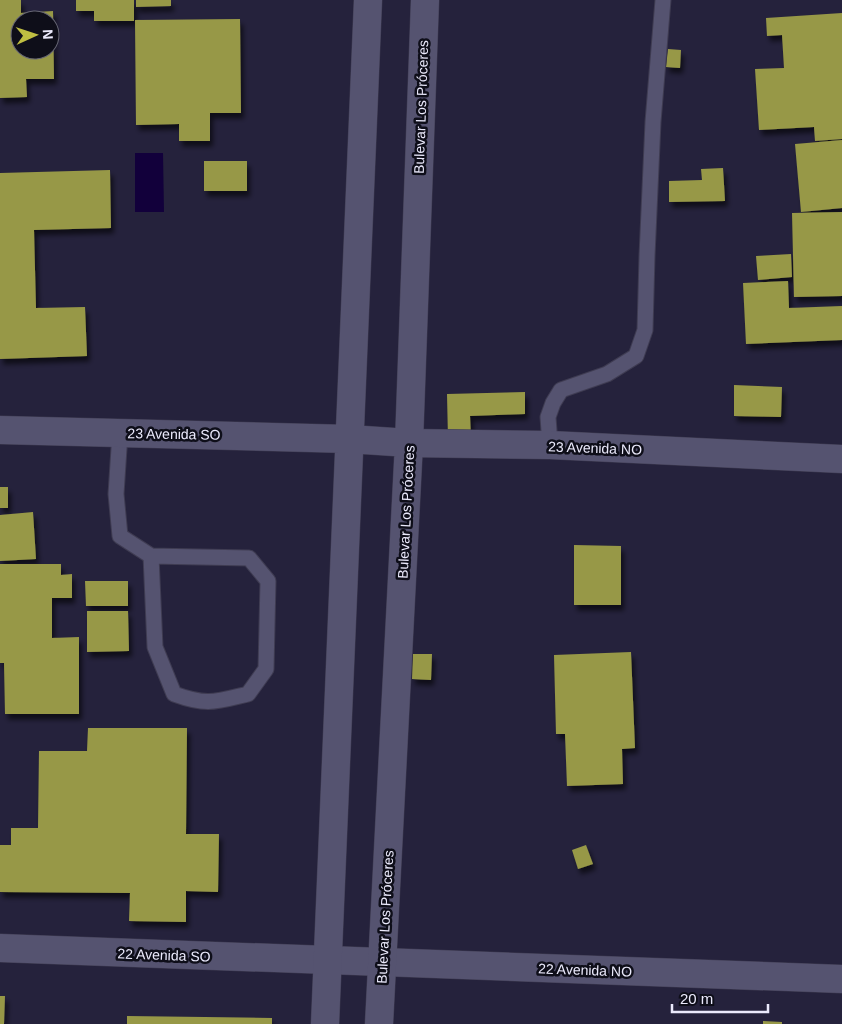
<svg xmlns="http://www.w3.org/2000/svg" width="842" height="1024" viewBox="0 0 842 1024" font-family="Helvetica,sans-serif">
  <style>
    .water { fill: #12003b }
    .building { fill: #979847; fill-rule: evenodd; filter: url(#shadow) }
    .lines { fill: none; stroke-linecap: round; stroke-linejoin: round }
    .service-casing { stroke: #3f3c52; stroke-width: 17 }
    .minor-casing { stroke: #3f3c52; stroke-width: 29 }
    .tertiary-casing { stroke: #3f3c52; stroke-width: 29 }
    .service { stroke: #555370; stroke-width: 15 }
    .minor { stroke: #555370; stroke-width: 28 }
    .tertiary { stroke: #555370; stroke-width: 28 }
    .labels { text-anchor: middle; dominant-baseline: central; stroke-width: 5; stroke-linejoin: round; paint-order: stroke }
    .street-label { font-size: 14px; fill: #ebeafc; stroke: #0e0e19 }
  </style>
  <defs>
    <filter id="shadow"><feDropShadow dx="3" dy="5.5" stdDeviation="2.5" flood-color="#0009"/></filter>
  </defs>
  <rect width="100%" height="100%" fill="#25223c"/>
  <!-- water -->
  <path class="water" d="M 135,153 L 163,153 L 164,212 L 135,212 Z"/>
  <!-- building -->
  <path class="building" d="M 0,0 L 21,0 L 21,13 L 53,11 L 54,79 L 26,79 L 27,97 L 0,98 ZM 20,20 L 50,20 L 50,50 L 20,50 Z
    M 76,0 L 134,0 L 134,21 L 94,21 L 94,11 L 76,11 Z
    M 136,0 L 171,0 L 171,6 L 136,7 Z
    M 842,13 L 842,139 L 815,141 L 814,127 L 759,130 L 755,69 L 784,68 L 782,35 L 767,36 L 766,18 Z
    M 240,19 L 241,113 L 210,113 L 210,141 L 179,141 L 179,124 L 136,125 L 135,20 Z
    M 668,49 L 681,50 L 680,68 L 666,67 Z
    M 842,140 L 842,208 L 801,212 L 795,144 Z
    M 204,161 L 247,161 L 247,191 L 204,191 Z
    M 723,168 L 725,201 L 669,202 L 669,181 L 702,180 L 701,169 Z
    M 110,170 L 111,228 L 34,230 L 36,308 L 85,307 L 87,356 L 0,359 L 0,173 Z
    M 842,212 L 842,296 L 794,297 L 792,213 Z
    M 791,254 L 792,277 L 758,280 L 756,256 Z
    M 788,281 L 789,308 L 842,306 L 842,340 L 746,344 L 743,283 Z
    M 734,385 L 782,387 L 781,417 L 734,416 Z
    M 525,392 L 525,414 L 470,416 L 471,437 L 448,438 L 447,394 Z
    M 0,487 L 8,487 L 8,508 L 0,508 Z
    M 33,512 L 36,559 L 0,561 L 0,515 Z
    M 574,545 L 621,546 L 621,605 L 574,605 Z
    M 0,564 L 61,564 L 61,575 L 72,574 L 72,598 L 52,598 L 52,638 L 79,637 L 79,714 L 5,714 L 4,663 L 0,663 Z
    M 85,581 L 128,581 L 128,606 L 86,606 Z
    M 87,611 L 128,611 L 129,651 L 87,652 Z
    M 631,652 L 635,748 L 622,749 L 623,784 L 567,786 L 565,734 L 556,734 L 554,655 Z
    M 413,654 L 432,654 L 431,680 L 412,679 Z
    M 88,728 L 187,728 L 186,834 L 219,834 L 218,892 L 186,891 L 186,922 L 129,921 L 130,893 L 0,892 L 0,845 L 11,845 L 11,828 L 38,828 L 39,751 L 87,751 Z
    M 586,845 L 593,864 L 578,869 L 572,850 Z
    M 0,996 L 5,996 L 4,1024 L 0,1024 Z
    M 127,1016 L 272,1018 L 272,1024 L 127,1024 Z
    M 763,1021 L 782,1022 L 782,1024 L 763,1024 Z"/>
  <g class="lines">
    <!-- service casing -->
    <g class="service-casing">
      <path id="service" d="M 120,433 L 116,494 L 120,536 L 151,556 L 249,558 L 268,581 L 266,669 L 248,694 C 215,702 207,706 174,694 L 155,647 L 151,556
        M 550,445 L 548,417 L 553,403 L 561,390 L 607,374 L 636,356 L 645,330 L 647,256 L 653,122 L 663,0"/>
    </g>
    <!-- minor casing -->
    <g class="minor-casing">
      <path id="minor" d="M 0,948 L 842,979"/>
    </g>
    <!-- tertiary casing -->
    <g class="tertiary-casing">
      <path id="tertiary" d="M 0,430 L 349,439 L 409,443 L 550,445 L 842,459
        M 325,1024 L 368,0
        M 379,1024 L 409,443 L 425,0"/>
    </g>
    <!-- service -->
    <use href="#service" class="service"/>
    <!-- minor -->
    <use href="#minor" class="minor"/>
    <!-- tertiary -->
    <use href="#tertiary" class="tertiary"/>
  </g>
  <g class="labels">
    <!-- street labels -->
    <g class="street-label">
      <text transform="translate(421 107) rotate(-88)">Bulevar Los Próceres</text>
      <text transform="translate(174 434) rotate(1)">23 Avenida SO</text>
      <text transform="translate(595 448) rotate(2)">23 Avenida NO</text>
      <text transform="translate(406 512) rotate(-87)">Bulevar Los Próceres</text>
      <text transform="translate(385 917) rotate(-87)">Bulevar Los Próceres</text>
      <text transform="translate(164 955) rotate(2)">22 Avenida SO</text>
      <text transform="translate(585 970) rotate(2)">22 Avenida NO</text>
    </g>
  </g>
  <!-- north arrow -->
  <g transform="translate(35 35) rotate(87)"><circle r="24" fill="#0e0e19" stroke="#666674"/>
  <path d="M0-4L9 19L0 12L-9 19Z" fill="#bfbe42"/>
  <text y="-8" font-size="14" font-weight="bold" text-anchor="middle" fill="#ebeafc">N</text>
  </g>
  <!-- scale -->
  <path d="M672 1004v8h96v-8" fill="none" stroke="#ebeafc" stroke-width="2.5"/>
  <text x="680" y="1004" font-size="15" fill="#ebeafc" stroke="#0e0e19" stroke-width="4" paint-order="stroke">20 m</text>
</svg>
